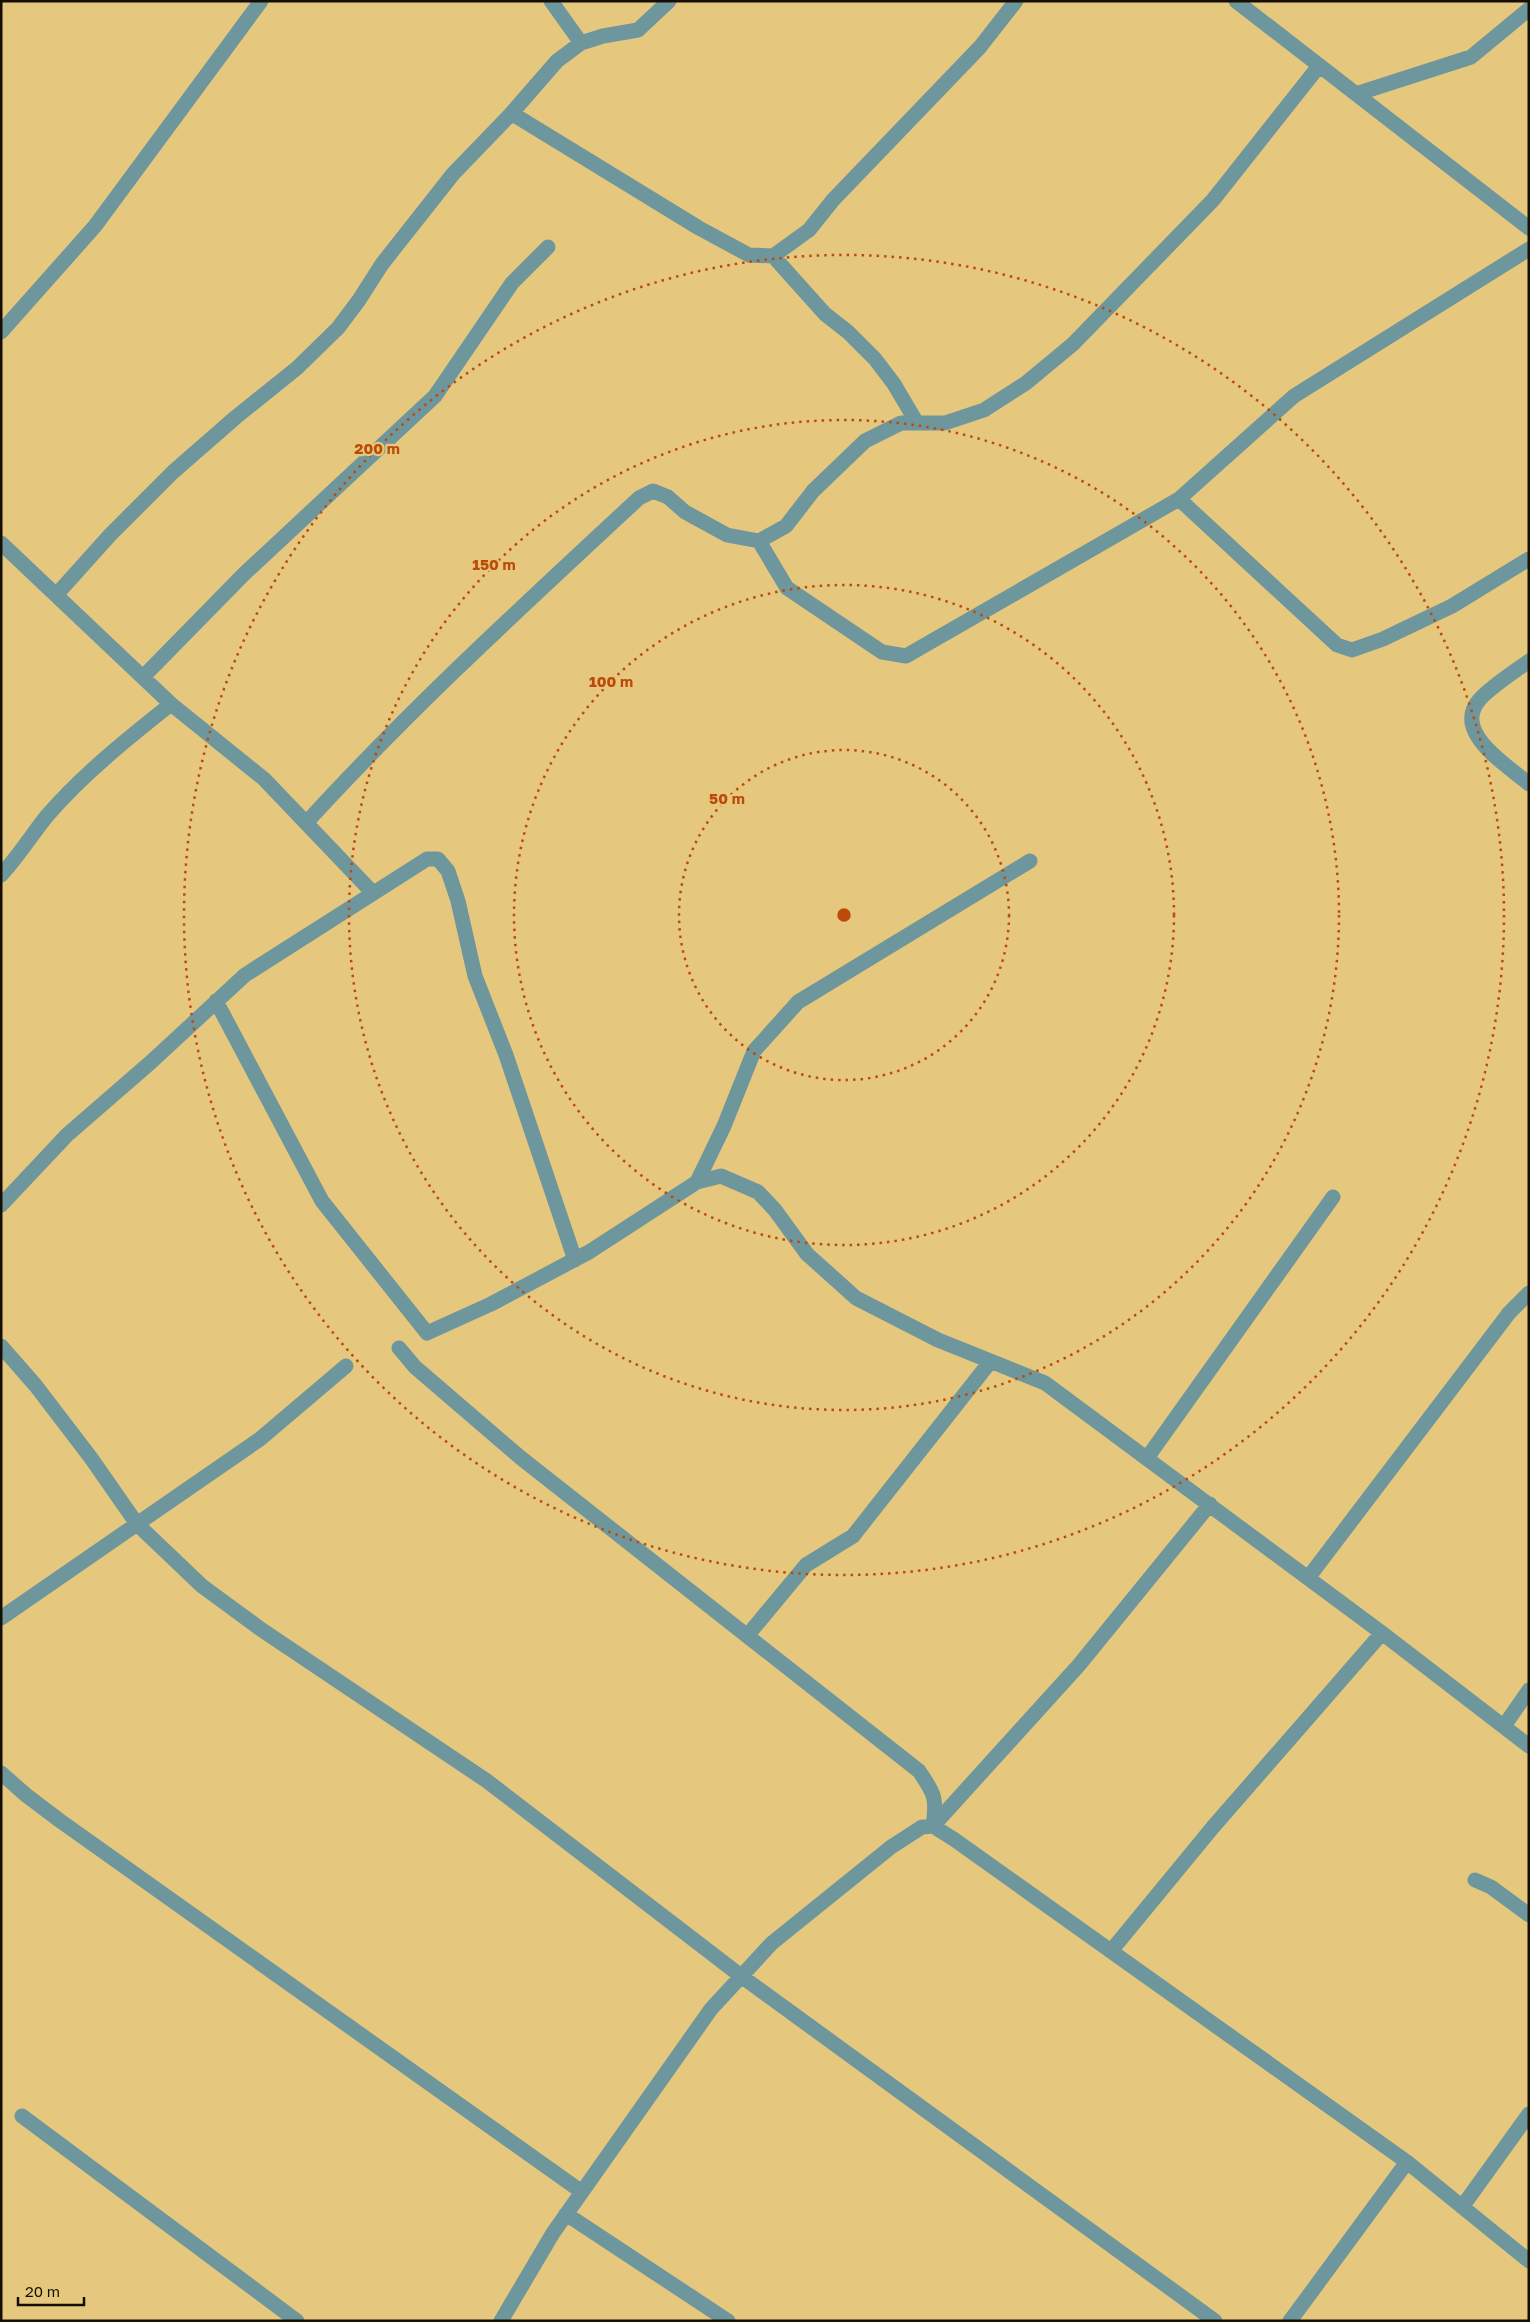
<svg xmlns="http://www.w3.org/2000/svg" width="1530" height="2322" viewBox="0 0 1530 2322" font-family="'Golos Text',sans-serif">
  <style>
    .lines { fill: none; stroke-linecap: round; stroke-linejoin: round }
    .minor { stroke: #6e969d; stroke-width: 15 }
    .ring { fill: none; stroke: #be4a0a; stroke-width: 2.5; stroke-dasharray: 2.5 5 }
    .centre { fill: #be4a0a; stroke: #e5c87d; stroke-width: 2.5 }
    .ring-label { font-size: 15px; text-anchor: middle; font-weight: bold; fill: #be4a0a; stroke: #e5c87d; stroke-width: 4.5; stroke-linejoin: round; paint-order: stroke }
  </style>
  <rect width="100%" height="100%" fill="#e5c87d"/>
  <g class="lines">
    <!-- minor -->
    <path class="minor" d="M 551,1 L 581,43
      M 1236,1 L 1529,228
      M 1356,94 L 1471,57 L 1529,9
      M 510,115 L 557,61 L 581,43 L 603,36 L 638,30 L 669,1
      M 773,256 L 825,314 L 848,332 L 875,359 L 894,384 L 917,423
      M 1,332 L 95,226 L 261,1
      M 1179,499 L 1337,645 L 1352,650 L 1383,639 L 1452,606 L 1529,559
      M 759,541 L 787,588 L 882,652 L 906,656 L 1179,499 L 1294,396 L 1529,249
      M 1,543 L 171,704 L 264,779 L 373,893
      M 57,594 L 110,535 L 173,472 L 236,417 L 297,368 L 338,328 L 359,300 L 382,264 L 453,174 L 510,115 L 516,116 L 699,228 L 749,255 L 773,256 L 809,230 L 833,200 L 980,47 L 1016,1
      M 1529,661 C 1514,672 1492,686 1480,699 C 1451,732 1507,765 1529,784
      M 143,677 L 244,574 L 435,396 L 512,283 L 548,247
      M 306,823 C 411,708 525,604 639,498 L 653,491 L 668,497 L 685,512 L 727,535 L 759,541 L 786,526 L 813,491 L 865,441 L 901,423 L 945,423 L 984,410 L 1026,383 L 1073,344 L 1213,200 L 1319,66
      M 1,875 C 18,857 31,836 46,817 C 82,775 127,739 171,704
      M 216,1001 L 322,1201 L 427,1333 L 491,1304 L 589,1252 L 697,1182 L 721,1176 L 758,1192 L 775,1210 L 807,1254 L 856,1298 L 938,1340 L 1045,1383 L 1382,1633 L 1529,1746
      M 697,1182 L 724,1126 L 754,1051 L 798,1002 L 1030,861
      M 1,1205 L 67,1135 L 151,1062 L 245,975 L 427,859 L 438,859 L 448,871 L 458,901 L 475,976 L 506,1055 L 575,1260
      M 1,1346 L 36,1386 L 91,1458 L 137,1524 L 202,1586 L 262,1630 L 487,1781 L 741,1976 L 1215,2321
      M 399,1348 L 415,1367 L 521,1458 L 919,1771 C 935,1794 937,1799 933,1826
      M 1147,1458 L 1333,1197
      M 1308,1578 L 1509,1313 L 1529,1293
      M 1,1618 L 260,1439 L 346,1366
      M 747,1636 L 806,1565 L 853,1536 L 990,1362
      M 1504,1726 L 1529,1690
      M 1,1773 L 26,1795 L 59,1820 L 582,2192
      M 933,1826 L 1079,1665 L 1210,1504
      M 1475,1880 L 1491,1887 L 1529,1915
      M 1111,1951 L 1213,1827 L 1382,1633
      M 22,2116 L 297,2321
      M 1462,2207 L 1529,2114
      M 566,2214 L 728,2321
      M 501,2321 L 553,2233 L 711,2009 L 772,1943 L 891,1847 L 922,1827 L 933,1826 L 955,1840 L 1407,2162 L 1529,2261
      M 1290,2321 L 1407,2162"/>
  </g>
  <!-- distance rings -->
  <g class="ring">
    <circle cx="844" cy="915" r="165"/>
    <circle cx="844" cy="915" r="330"/>
    <circle cx="844" cy="915" r="495"/>
    <circle cx="844" cy="915" r="660"/>
  </g>
  <circle cx="844" cy="915" r="8" class="centre"/>
  <g class="ring-label">
    <text x="377" y="454">200 m</text>
    <text x="494" y="570">150 m</text>
    <text x="611" y="687">100 m</text>
    <text x="727" y="804">50 m</text>
  </g>
  <!-- border -->
  <rect width="1530" height="2322" fill="none" stroke="#160e00" stroke-width="5"/>
  <!-- scale -->
  <path d="M18 2297v8h66v-8" fill="none" stroke="#160e00" stroke-width="2.5"/>
  <text x="25" y="2297" font-size="15" fill="#160e00" stroke="#e5c87d" stroke-width="4" paint-order="stroke">20 m</text>
</svg>
